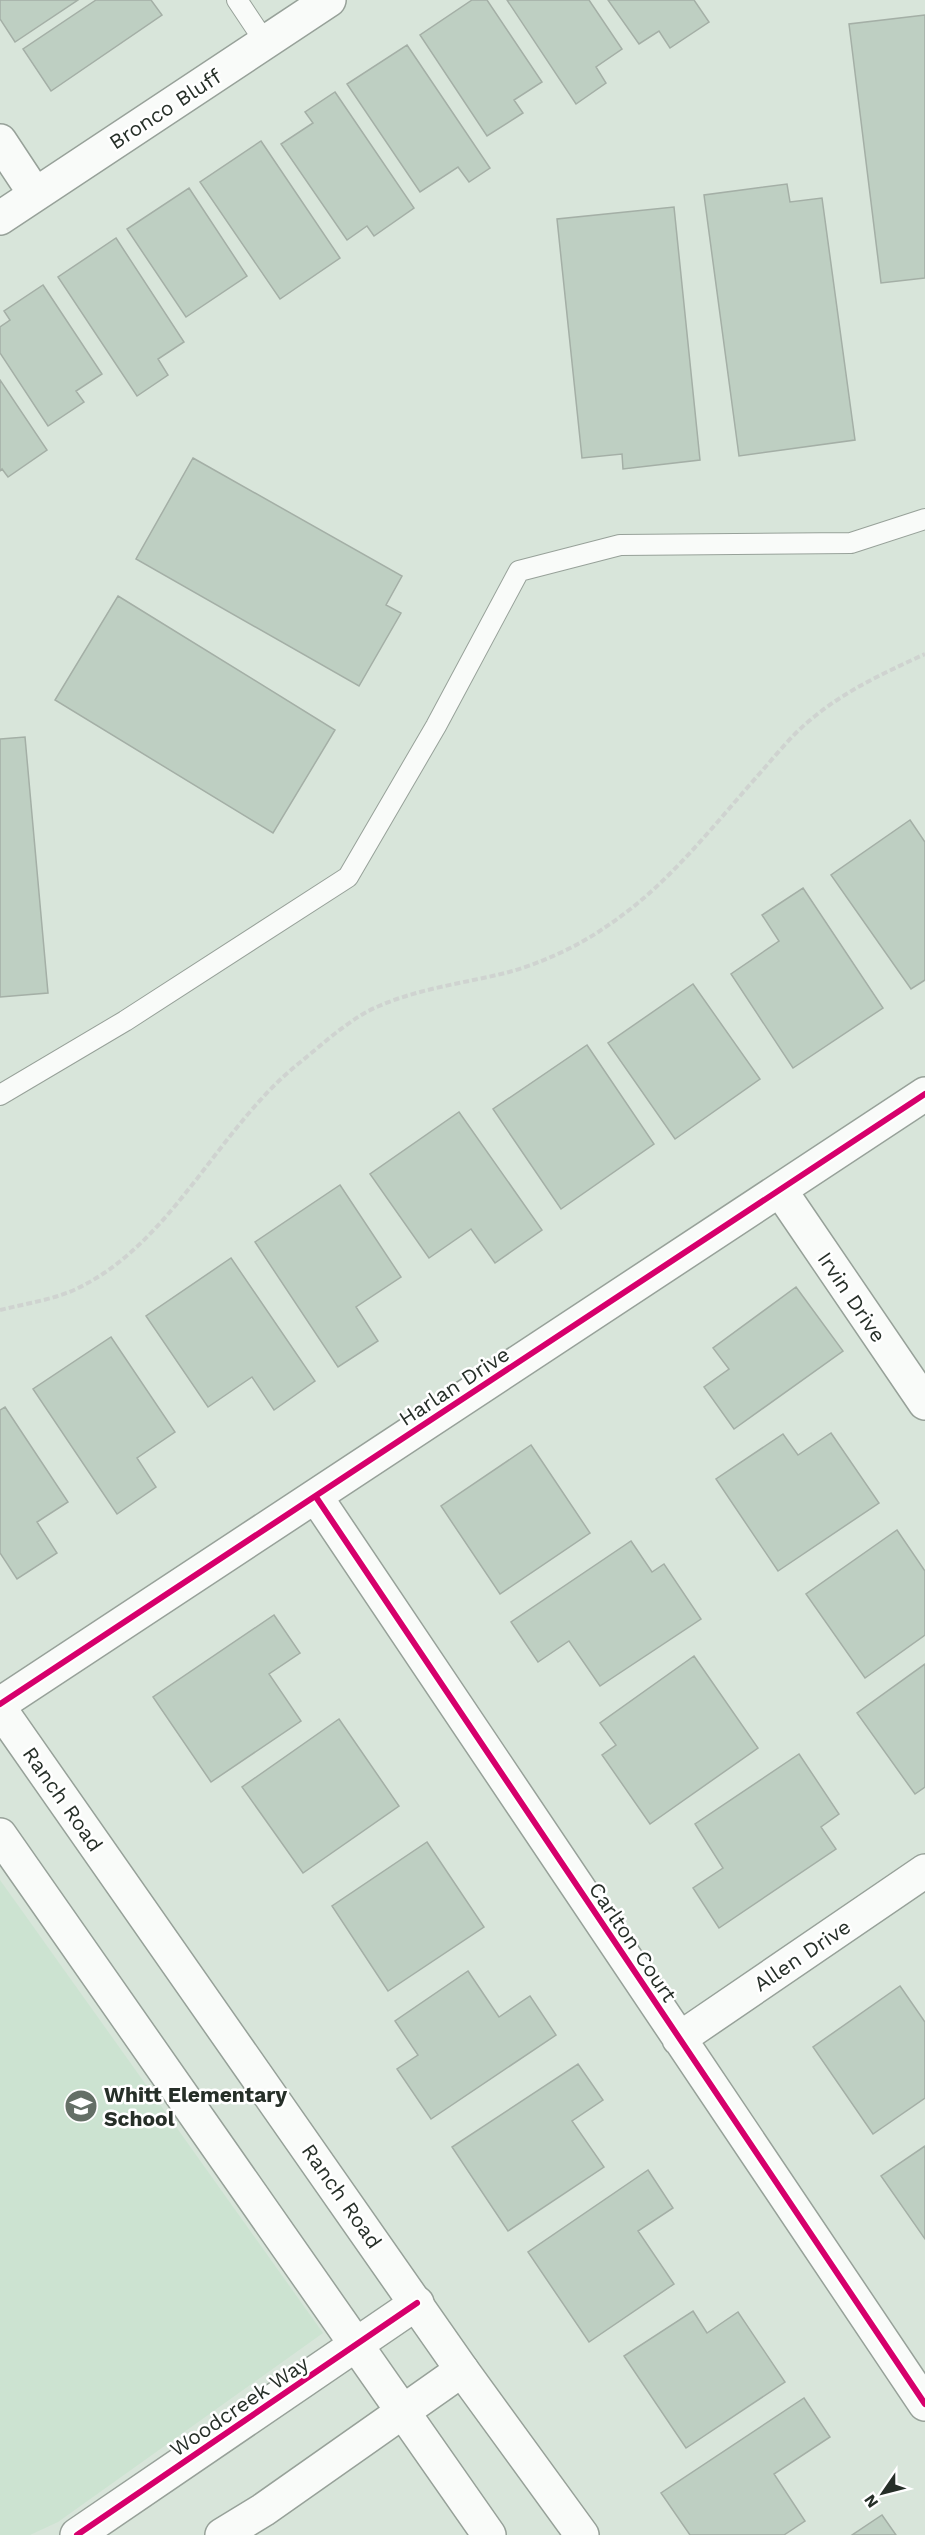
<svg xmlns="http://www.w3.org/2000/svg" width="925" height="2535" viewBox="0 0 925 2535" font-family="'Work Sans',sans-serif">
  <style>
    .built { fill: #cce3d1 }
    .building { fill: #becfc2; stroke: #a4afa6; stroke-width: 1.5 }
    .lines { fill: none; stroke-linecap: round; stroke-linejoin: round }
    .lane-casing { stroke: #97a199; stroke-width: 22 }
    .street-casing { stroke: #97a199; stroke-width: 36 }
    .secondary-casing { stroke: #97a199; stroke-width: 36 }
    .path { stroke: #cfd3d0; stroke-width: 4; stroke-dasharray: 6 3; stroke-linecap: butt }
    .lane { stroke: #f9fbf9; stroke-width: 20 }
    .street { stroke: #f9fbf9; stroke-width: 33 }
    .secondary { stroke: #f9fbf9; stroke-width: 33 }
    .cycleway-casing { stroke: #fff; stroke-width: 10 }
    .cycleway { stroke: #d6006c; stroke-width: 6 }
    .labels { text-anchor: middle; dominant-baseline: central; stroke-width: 5; stroke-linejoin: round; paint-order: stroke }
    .street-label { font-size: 21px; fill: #262f28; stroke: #fff }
    .poi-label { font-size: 21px; font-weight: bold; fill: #262f28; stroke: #fff; text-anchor: start }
  </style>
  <rect width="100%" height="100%" fill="#d8e5da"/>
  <!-- built -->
  <path class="built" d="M 0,1880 L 323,2333 L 58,2522 L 30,2535 L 0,2535 Z"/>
  <!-- building -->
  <path class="building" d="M 0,0 L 78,0 L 15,42 L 0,19 Z
    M 96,0 L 151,0 L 162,15 L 51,91 L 23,49 Z
    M 472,0 L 487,0 L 542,82 L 514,100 L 523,113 L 487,136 L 420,35 Z
    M 507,0 L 589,0 L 622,49 L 596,67 L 606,83 L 576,104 Z
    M 608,0 L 694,0 L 709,22 L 670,48 L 659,31 L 639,44 Z
    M 925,15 L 925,278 L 881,283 L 849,24 Z
    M 407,45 L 490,168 L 469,182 L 458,167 L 420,192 L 347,84 Z
    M 335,92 L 414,208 L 374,236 L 367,226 L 347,240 L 281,144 L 313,123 L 305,112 Z
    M 261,141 L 340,258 L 280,299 L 200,182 Z
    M 787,184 L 790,202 L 822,198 L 855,440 L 739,456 L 704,195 Z
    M 189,188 L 247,276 L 186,317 L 127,229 Z
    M 674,207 L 700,460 L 623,469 L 622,454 L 582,458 L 557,219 Z
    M 116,238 L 184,342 L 158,359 L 168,375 L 137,396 L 58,277 Z
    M 43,285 L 102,374 L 76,391 L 84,402 L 48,426 L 0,353 L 0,327 L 10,320 L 4,311 Z
    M 0,380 L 47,450 L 8,477 L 2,469 L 0,471 Z
    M 193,458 L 402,576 L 386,605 L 401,613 L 359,686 L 136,559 Z
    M 118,596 L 335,730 L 273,833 L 55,700 Z
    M 25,737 L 48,993 L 0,997 L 0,739 Z
    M 910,820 L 925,842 L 925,980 L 911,989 L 831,875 Z
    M 803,888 L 883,1008 L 793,1068 L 731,974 L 779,941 L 762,915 Z
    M 693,984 L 760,1079 L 675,1139 L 608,1043 Z
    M 587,1045 L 654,1144 L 561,1209 L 493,1109 Z
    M 459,1112 L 542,1230 L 495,1263 L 471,1229 L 429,1258 L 370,1174 Z
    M 340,1185 L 401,1277 L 356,1307 L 378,1341 L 338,1367 L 255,1242 Z
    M 231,1258 L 315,1381 L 274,1410 L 252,1377 L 208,1407 L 146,1316 Z
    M 796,1287 L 843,1351 L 734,1429 L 704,1387 L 729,1369 L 713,1348 Z
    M 111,1337 L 175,1432 L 137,1458 L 156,1487 L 117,1514 L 33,1389 Z
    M 5,1407 L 68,1502 L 37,1522 L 57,1553 L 17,1579 L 0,1553 L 0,1410 Z
    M 831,1433 L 879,1503 L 778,1571 L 716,1479 L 783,1434 L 798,1455 Z
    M 531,1445 L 590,1533 L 500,1594 L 441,1506 Z
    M 897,1530 L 925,1571 L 925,1635 L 865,1678 L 806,1594 Z
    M 631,1541 L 652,1572 L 664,1564 L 701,1619 L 600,1686 L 569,1641 L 538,1662 L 511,1622 Z
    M 274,1615 L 300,1653 L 269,1674 L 301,1721 L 211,1782 L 153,1697 Z
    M 694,1656 L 758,1748 L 650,1824 L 602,1755 L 616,1745 L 600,1723 Z
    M 925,1664 L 925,1787 L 915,1794 L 857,1713 Z
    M 339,1719 L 399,1806 L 303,1873 L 242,1787 Z
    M 799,1754 L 839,1814 L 821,1827 L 836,1849 L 719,1928 L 693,1888 L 723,1868 L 695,1824 Z
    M 427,1842 L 484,1927 L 388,1991 L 332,1906 Z
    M 468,1971 L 499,2017 L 530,1996 L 556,2035 L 431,2119 L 397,2069 L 418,2055 L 395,2021 Z
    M 900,1986 L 925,2022 L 925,2098 L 873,2134 L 813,2047 Z
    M 578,2064 L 603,2100 L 572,2121 L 604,2167 L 508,2231 L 452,2147 Z
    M 925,2146 L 925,2239 L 881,2176 Z
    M 648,2170 L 673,2208 L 638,2231 L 674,2284 L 589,2342 L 528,2252 Z
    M 693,2311 L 707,2333 L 738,2312 L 785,2382 L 686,2448 L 624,2356 Z
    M 804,2398 L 830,2437 L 774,2474 L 805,2521 L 784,2535 L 690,2535 L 661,2493 Z
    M 882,2515 L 896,2535 L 852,2535 Z"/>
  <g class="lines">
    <!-- lane casing -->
    <g class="lane-casing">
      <path id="lane" d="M 237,0 L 265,42
        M 0,1095 L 125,1021 L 348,877 L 436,726 L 519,571 L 620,545 L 851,543 L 925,519"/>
    </g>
    <!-- street casing -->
    <g class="street-casing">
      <path id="street" d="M 0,141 L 35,194
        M 0,218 L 329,0
        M 780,1190 L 925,1403
        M 316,1497 L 925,2404
        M 0,1704 L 925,1094
        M 679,2039 L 925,1871
        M 77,2535 L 417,2303
        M 222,2535 L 263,2510 L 462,2370"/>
    </g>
    <!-- secondary casing -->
    <g class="secondary-casing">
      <path id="secondary" d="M 0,1709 L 462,2370 L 582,2535
        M 0,1835 L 489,2535"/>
    </g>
    <!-- path -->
    <path class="path" d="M 0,1310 C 28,1303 59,1299 84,1285 C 174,1238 220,1127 298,1064 C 323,1044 350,1018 379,1006 C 420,988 466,983 509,972 C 541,963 577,947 604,928 C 666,888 712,827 761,772 C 776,755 791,736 809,721 C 844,691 884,673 925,654"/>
    <!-- lane -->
    <use href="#lane" class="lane"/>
    <!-- street -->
    <use href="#street" class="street"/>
    <!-- secondary -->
    <use href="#secondary" class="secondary"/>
    <!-- cycleway casing -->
    <g class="cycleway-casing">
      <path id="cycleway" d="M 316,1497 L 925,2404
        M 0,1704 L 925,1094
        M 77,2535 L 417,2303"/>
    </g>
    <!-- cycleway -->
    <use href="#cycleway" class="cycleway"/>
  </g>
  <!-- icons -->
  <defs>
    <g id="school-disc" transform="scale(1.725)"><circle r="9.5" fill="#646f66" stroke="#fff"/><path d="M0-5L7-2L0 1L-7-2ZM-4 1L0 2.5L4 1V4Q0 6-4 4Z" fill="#fff"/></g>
  </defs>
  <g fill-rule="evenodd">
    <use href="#school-disc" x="81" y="2106"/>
  </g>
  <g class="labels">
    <!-- street labels -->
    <g class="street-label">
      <text transform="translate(165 109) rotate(-33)">Bronco Bluff</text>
      <text transform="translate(852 1297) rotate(56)">Irvin Drive</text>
      <text transform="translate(454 1386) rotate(-33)">Harlan Drive</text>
      <text transform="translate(63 1799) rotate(55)">Ranch Road</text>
      <text transform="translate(633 1942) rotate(56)">Carlton Court</text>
      <text transform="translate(802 1955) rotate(-34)">Allen Drive</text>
      <text transform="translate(342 2196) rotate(55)">Ranch Road</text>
      <text transform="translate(239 2406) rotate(-34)">Woodcreek Way</text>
    </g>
    <!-- poi labels -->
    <g class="poi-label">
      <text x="104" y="2094">Whitt Elementary<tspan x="104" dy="24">School</tspan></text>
    </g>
  </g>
  <!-- north arrow -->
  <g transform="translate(883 2493) rotate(235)" stroke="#ffffff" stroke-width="4.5" paint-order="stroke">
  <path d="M0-4.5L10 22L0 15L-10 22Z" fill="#262f28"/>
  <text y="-9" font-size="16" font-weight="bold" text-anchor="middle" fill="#262f28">N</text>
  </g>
</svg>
